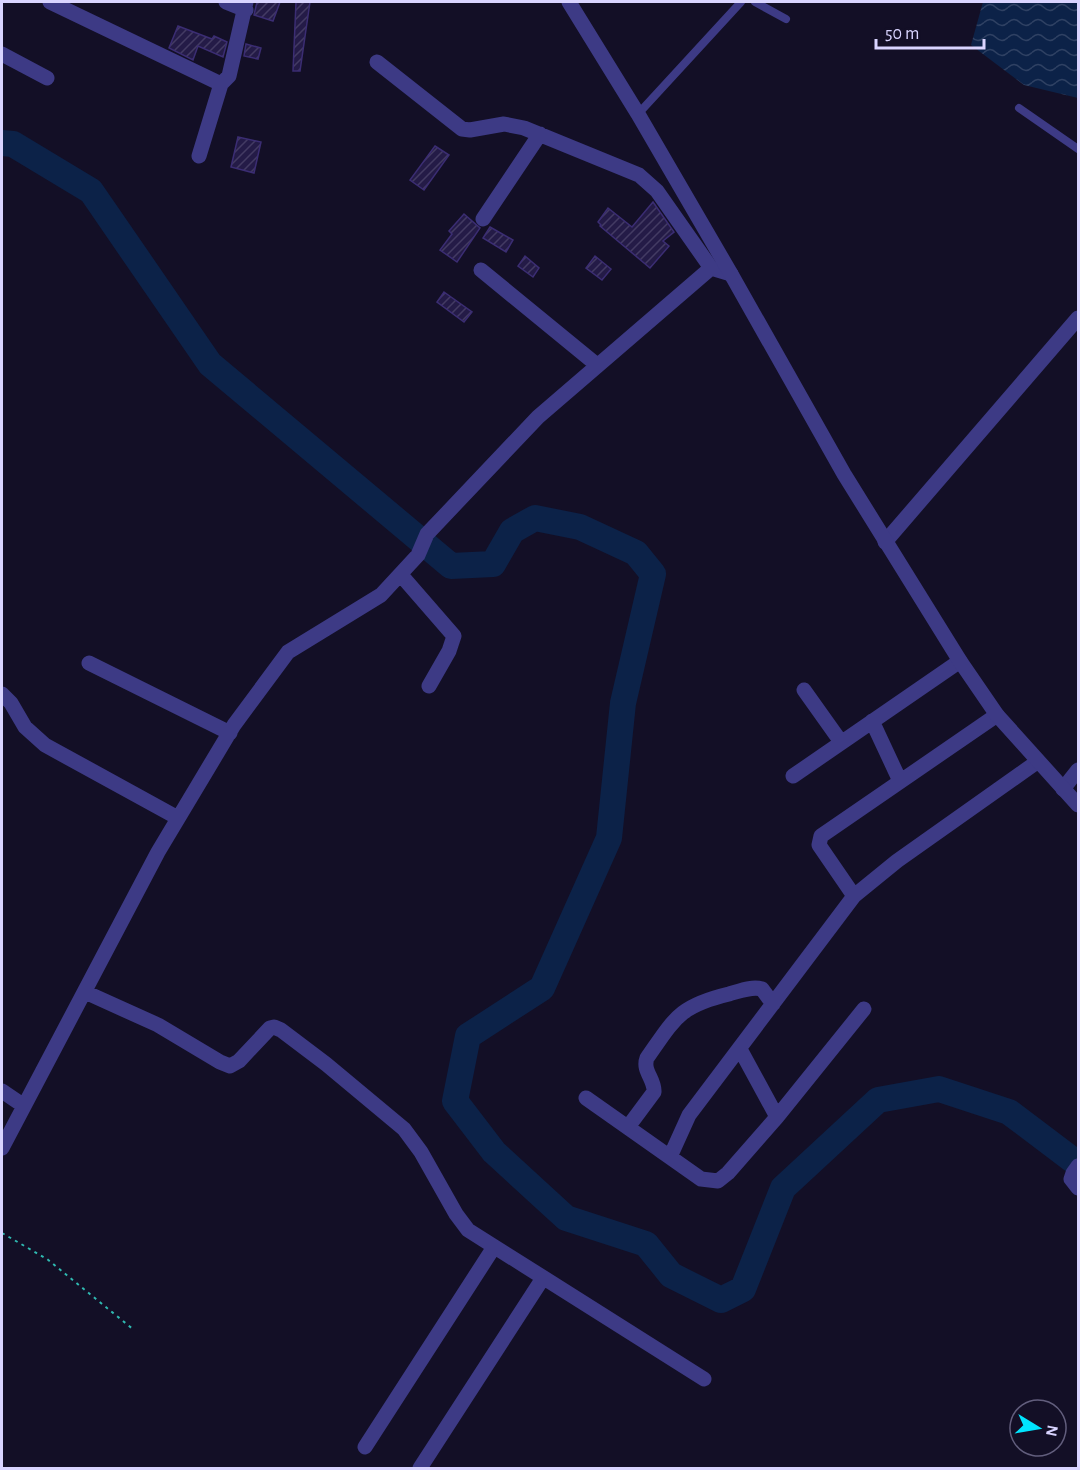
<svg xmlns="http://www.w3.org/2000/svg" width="1080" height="1470" viewBox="0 0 1080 1470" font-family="'Alegreya Sans',sans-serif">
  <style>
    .water { fill: url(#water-waves) }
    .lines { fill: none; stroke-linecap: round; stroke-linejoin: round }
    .river { stroke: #0c2248; stroke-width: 26 }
    .building { fill: url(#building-hatch); stroke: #3b2d73; stroke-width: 1.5 }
    .path { stroke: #2fb8b0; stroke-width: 2; stroke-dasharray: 3 4.5; stroke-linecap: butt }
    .service { stroke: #3d3a85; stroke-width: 8 }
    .minor { stroke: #3d3a85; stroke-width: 15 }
    .tertiary { stroke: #3d3a85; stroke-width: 15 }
  </style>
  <defs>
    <pattern id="water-waves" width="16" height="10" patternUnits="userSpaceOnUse" patternTransform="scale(1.5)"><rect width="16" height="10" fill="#0c2248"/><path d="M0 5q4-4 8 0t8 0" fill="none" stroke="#2f4163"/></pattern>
    <pattern id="building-hatch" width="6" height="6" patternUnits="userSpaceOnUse" patternTransform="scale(1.5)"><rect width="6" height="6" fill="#241b47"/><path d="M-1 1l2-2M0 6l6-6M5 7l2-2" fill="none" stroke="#433b63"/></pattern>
  </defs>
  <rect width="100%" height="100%" fill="#130f26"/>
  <!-- water -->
  <path class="water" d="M 983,2 L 1078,2 L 1078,98 L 1024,85 L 971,45 Z"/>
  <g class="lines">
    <!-- river -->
    <path class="river" d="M 2,143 L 13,144 L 91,191 L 210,364 L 451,566 L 493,564 L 512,531 L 535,518 L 580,527 L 636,553 L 653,574 L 623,703 L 609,838 L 542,988 L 468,1036 L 455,1101 L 494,1152 L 566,1218 L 646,1244 L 671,1275 L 721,1300 L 743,1289 L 783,1188 L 878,1100 L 939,1089 L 1009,1112 L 1078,1164"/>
  </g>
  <!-- building -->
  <path class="building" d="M 257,2 L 280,2 L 273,21 L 254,15 Z
    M 296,2 L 310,2 L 300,71 L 293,71 Z
    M 178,26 L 212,39 L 214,36 L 227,42 L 223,57 L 198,46 L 193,60 L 169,48 Z
    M 246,44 L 261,48 L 258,59 L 244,56 Z
    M 238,137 L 261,142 L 254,173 L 231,167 Z
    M 435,146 L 449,155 L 424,190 L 410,180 Z
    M 653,202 L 674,232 L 663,241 L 669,246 L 650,268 L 600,226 L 601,225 L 598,222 L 608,208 L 632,227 Z
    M 464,214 L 480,228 L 457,262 L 440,250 L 452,234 L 449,231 Z
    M 490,227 L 513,240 L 506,252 L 483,238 Z
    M 525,256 L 539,268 L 533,277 L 518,266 Z
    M 595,256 L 611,269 L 602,280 L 586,268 Z
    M 444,292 L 472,312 L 464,322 L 437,302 Z"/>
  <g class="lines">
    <!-- path -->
    <path class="path" d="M 2,1233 L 47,1259 L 134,1330"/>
    <!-- service -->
    <path class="service" d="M 755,2 L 786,19
      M 1019,108 L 1078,149
      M 638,114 L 741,2"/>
    <!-- minor -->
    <path class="minor" d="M 50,2 L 221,84
      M 226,2 L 246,10
      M 2,54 L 47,78
      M 377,62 L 462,129 L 470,130 L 504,124 L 524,128 L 639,175 L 657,191 L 711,268
      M 199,156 L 221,84 L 229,76 L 246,2
      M 483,219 L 540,134
      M 481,270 L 597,365
      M 885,542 L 1078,318
      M 401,575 L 454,636 L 449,651 L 429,686
      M 89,663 L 230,733
      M 804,690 L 841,742
      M 2,694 L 11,703 L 25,727 L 45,745 L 178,818
      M 872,721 L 900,781
      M 793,776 L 960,661
      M 1063,789 L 1078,770
      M 854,896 L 819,845 L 821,836 L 997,715
      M 85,992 L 158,1025 L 220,1062 L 230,1066 L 239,1061 L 270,1028 L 274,1027 L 281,1030 L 326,1064 L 404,1129 L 421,1152 L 456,1214 L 468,1230 L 704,1379
      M 740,1049 L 777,1117
      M 2,1091 L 24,1106
      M 586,1098 L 701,1179 L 718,1181 L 728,1173 L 777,1117 L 864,1009
      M 628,1127 L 654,1092 C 655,1079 642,1071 647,1058 C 675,1018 679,1006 729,994 C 740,991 752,986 762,989 L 773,1004
      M 2,1148 L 158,852 L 234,725 L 288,652 L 381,595 L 418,555 L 427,534 L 538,417 L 711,268 L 731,274
      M 670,1157 L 689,1115 L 854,896 L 897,861 L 1037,762
      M 1078,1166 L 1073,1173 L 1071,1179 L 1078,1188
      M 365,1447 L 494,1247
      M 420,1468 L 543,1278"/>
    <!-- tertiary -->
    <path class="tertiary" d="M 569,2 L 638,114 L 731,274 L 844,474 L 960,661 L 997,715 L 1078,805"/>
  </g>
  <!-- border -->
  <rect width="1080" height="1470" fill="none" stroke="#d9d4ff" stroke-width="6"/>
  <!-- north arrow -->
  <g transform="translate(1038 1428) rotate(101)"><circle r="28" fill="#130f26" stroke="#625e7d" stroke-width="1.5"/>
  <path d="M0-4.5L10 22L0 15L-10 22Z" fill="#00e5ff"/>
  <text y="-9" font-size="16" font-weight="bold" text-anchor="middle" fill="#d9d4ff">N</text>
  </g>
  <!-- scale -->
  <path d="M876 39v9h108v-9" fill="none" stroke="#d9d4ff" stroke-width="3"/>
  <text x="885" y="39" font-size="18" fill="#d9d4ff" stroke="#130f26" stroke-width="4.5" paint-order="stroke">50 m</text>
</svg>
